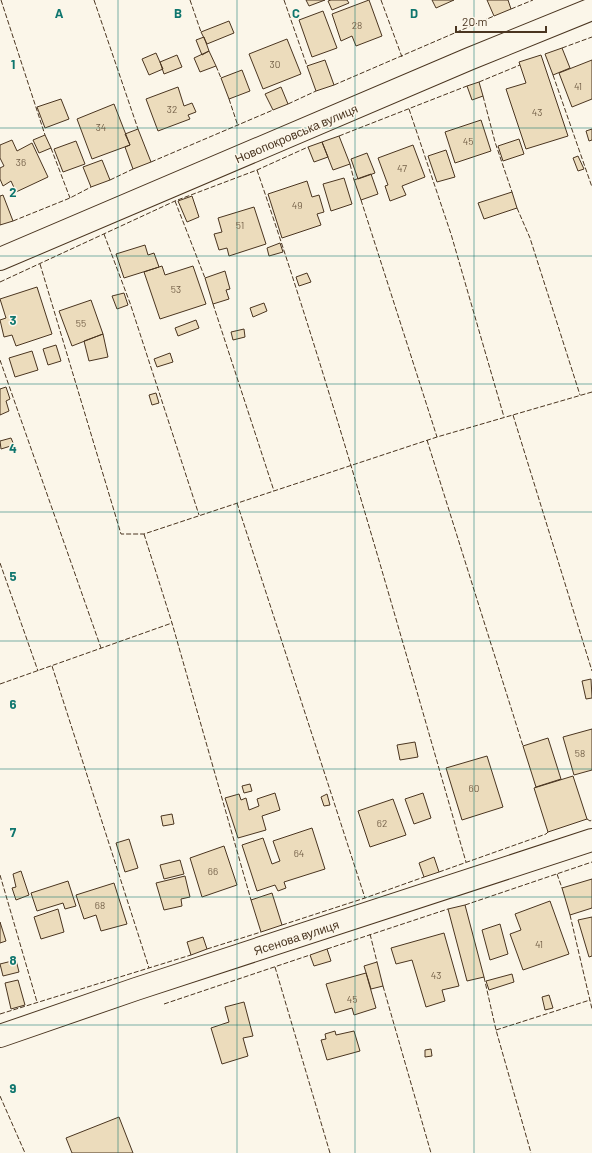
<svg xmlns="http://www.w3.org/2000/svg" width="592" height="1153" viewBox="0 0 592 1153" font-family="Barlow,sans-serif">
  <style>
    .building { fill: #ecdcbc; stroke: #4a3520 }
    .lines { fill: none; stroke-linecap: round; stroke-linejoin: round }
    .minor-casing { stroke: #4a3520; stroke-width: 24 }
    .minor { stroke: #fbf6e9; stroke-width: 22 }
    .fence { stroke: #4a3520; stroke-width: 1; stroke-dasharray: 5 2; stroke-linecap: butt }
    .grid { fill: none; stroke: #0f766e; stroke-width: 1; stroke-opacity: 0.55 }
    .labels { text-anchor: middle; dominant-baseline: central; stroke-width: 3; stroke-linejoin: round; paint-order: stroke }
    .number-label { font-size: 10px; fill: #725f47 }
    .street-label { font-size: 12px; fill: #4a3520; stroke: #fbf6e9 }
    .grid-label { font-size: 13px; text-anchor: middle; font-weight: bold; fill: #0f766e; stroke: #fbf6e9; stroke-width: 3; stroke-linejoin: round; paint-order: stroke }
  </style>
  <rect width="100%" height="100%" fill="#fbf6e9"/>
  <!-- building -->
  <path class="building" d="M 306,0 L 325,0 L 309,6 Z
    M 331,0 L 347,0 L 349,3 L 332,10 L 328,1 Z
    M 369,0 L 382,36 L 356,46 L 352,36 L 341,41 L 332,14 Z
    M 432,0 L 454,0 L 436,8 Z
    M 487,0 L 508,0 L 511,9 L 494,16 Z
    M 323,11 L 337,48 L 312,57 L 299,20 Z
    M 229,21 L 234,33 L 207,44 L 201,32 Z
    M 204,37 L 209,51 L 202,55 L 196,40 Z
    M 287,39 L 301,74 L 263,89 L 249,54 Z
    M 562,48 L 570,68 L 553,75 L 545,54 Z
    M 209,51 L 216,66 L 200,72 L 194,58 Z
    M 156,53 L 163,69 L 149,75 L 142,59 Z
    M 177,55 L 182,67 L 164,74 L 160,62 Z
    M 541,55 L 568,136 L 526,149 L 506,89 L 526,83 L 519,62 Z
    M 325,60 L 334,85 L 316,91 L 307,66 Z
    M 592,60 L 592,99 L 572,107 L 559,73 Z
    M 242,70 L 250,91 L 229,99 L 221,78 Z
    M 479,82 L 483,96 L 472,100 L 467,86 Z
    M 178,87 L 184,106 L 192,103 L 196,112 L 188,115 L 190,119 L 158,131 L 146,99 Z
    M 281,87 L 288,104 L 273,110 L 265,94 Z
    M 61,99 L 69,119 L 45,128 L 37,107 Z
    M 114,104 L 130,145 L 92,159 L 77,119 Z
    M 481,120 L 491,151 L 455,163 L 445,132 Z
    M 138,129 L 151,162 L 133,169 L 125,147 L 130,145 L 125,134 Z
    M 592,129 L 592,140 L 589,141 L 586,131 Z
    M 45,135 L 51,148 L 39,153 L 33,140 Z
    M 339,136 L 350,164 L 333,170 L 322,142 Z
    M 519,139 L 524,154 L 503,161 L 498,146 Z
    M 12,140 L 17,151 L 32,143 L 48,177 L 16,192 L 11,181 L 3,186 L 0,179 L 0,168 L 4,166 L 0,158 L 0,145 Z
    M 76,141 L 85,164 L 63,172 L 54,149 Z
    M 322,142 L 328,157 L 314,162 L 308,147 Z
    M 413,145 L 425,177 L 402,186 L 406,195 L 390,201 L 385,186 L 388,185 L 378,158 Z
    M 446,150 L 455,177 L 437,182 L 428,156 Z
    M 367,153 L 375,173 L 358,179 L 351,159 Z
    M 578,156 L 584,169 L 578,171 L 573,158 Z
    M 102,160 L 110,180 L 91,187 L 83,167 Z
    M 371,174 L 378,194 L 361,200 L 354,180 Z
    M 344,178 L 352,204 L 331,211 L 323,184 Z
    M 307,181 L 312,197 L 319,195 L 324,212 L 317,214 L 321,225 L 282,238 L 268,194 Z
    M 512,192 L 517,208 L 484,219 L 478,203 Z
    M 3,195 L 13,221 L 0,225 L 0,196 Z
    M 192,196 L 199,217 L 187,222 L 178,201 Z
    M 254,207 L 266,244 L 229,256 L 227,248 L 219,250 L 214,234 L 222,232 L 218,218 Z
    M 280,243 L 283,252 L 269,256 L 267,248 Z
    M 145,245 L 148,255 L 154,253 L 159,267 L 124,278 L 116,254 Z
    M 162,266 L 165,275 L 193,266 L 206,304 L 160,319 L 144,272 Z
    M 225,271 L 230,289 L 226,290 L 229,299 L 213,304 L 205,278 Z
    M 307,273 L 311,282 L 299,286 L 296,277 Z
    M 37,287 L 52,334 L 16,346 L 12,335 L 4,337 L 0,320 L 6,318 L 0,299 Z
    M 124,293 L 128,305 L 117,309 L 112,296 Z
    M 91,300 L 103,334 L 72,346 L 59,311 Z
    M 264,303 L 267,311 L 253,317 L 250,308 Z
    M 196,320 L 199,328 L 178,336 L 175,328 Z
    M 244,329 L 245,337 L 233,340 L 231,332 Z
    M 103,334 L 108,357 L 89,361 L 84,341 Z
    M 56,345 L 61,361 L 48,365 L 43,349 Z
    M 32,351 L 38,370 L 15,377 L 9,358 Z
    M 170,353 L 173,362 L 157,367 L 154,359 Z
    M 6,387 L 10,399 L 6,401 L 9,411 L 0,415 L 0,389 Z
    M 156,393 L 159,403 L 152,405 L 149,395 Z
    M 11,438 L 14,445 L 1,449 L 0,441 Z
    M 591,679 L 592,698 L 586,699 L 582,681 Z
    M 592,729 L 592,770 L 574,775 L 563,737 Z
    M 548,738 L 561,779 L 536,787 L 523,746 Z
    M 415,742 L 418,757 L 400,760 L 397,745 Z
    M 487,756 L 503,807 L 462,820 L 446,768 Z
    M 573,776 L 587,819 L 548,832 L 534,788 Z
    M 250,784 L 252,791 L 244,793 L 242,786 Z
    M 275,793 L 280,810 L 262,816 L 266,830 L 238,838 L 225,798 L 239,794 L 241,800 L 246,798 L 249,810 L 259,806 L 257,799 Z
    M 423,793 L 431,818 L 414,824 L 405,799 Z
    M 327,794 L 330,805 L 324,806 L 321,797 Z
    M 393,799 L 406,835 L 370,847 L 358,811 Z
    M 172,814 L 174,824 L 163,826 L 161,816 Z
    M 312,828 L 325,869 L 284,882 L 286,888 L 278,891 L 275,885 L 257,891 L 242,845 L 263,838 L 272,864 L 280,861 L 273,841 Z
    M 129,839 L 138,868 L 125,872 L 116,843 Z
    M 224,846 L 237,885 L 202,897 L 190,858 Z
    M 434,857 L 439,872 L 424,877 L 419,863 Z
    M 180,860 L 184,874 L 164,879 L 160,865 Z
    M 21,871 L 29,895 L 16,900 L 12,888 L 16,887 L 13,874 Z
    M 185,876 L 190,897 L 181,899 L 182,906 L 164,910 L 156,883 Z
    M 592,879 L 592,908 L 570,915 L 562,888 Z
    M 68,881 L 76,906 L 65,909 L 63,903 L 37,911 L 31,893 Z
    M 114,883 L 127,924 L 101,931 L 96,915 L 84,919 L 76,895 Z
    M 272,893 L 282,925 L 261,932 L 251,900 Z
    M 550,901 L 569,954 L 523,970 L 510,934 L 521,930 L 515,914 Z
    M 465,905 L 484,977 L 467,981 L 448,909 Z
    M 58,909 L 64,932 L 41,939 L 34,917 Z
    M 592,917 L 592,956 L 589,957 L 578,920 Z
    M 0,922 L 6,941 L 0,943 Z
    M 500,924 L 508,954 L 490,960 L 482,930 Z
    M 444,933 L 459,986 L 442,990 L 445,1001 L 426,1007 L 412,960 L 396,964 L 391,948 Z
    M 203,937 L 207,949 L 191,955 L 187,942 Z
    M 327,949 L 331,961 L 314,966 L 310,955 Z
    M 16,960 L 19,972 L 3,976 L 0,964 Z
    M 377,962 L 383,986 L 371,989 L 364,966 Z
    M 366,973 L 376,1008 L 354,1015 L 352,1008 L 335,1013 L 326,984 Z
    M 512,974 L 514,982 L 489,990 L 486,981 Z
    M 18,980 L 25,1005 L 11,1009 L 5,983 Z
    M 549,995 L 553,1008 L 545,1010 L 542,997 Z
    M 244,1002 L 253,1036 L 243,1038 L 248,1056 L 222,1064 L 211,1028 L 229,1022 L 225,1007 Z
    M 335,1031 L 336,1035 L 354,1031 L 360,1051 L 327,1060 L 321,1040 L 326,1039 L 325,1034 Z
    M 431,1049 L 432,1056 L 425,1057 L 425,1050 Z
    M 119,1117 L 133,1153 L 72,1153 L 66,1138 Z"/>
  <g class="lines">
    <!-- minor casing -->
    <g class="minor-casing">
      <path id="minor" d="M 0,259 L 469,59 L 592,9
        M 0,1036 L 136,989 L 592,840"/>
    </g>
    <!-- minor -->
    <use href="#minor" class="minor"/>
    <!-- fence -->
    <path class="fence" d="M 1,0 L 45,135
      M 94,0 L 138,129
      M 190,0 L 201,32
      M 284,0 L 307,66
      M 381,0 L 402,57
      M 511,9 L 533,0
      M 562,48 L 592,37
      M 216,66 L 221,78
      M 553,75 L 592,187
      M 479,82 L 520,65
      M 334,85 L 494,16
      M 483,96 L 495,142 L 512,192
      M 229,99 L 238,126
      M 288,104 L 316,91
      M 409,109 L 451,234 L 504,417
      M 339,136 L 467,86
      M 51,148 L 70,198
      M 151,162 L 273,110
      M 350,164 L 354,180
      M 257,170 C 335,398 399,631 466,862
      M 110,180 L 133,169
      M 361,200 L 437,437
      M 175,201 L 205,278
      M 517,208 L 530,238 L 580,395
      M 13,221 L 70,198 L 91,187
      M 104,234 L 130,303 L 199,515
      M 40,264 L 121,534 L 144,534 L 437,437 L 592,392
      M 0,282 L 175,201 L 257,170 L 308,147
      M 213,304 L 274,491
      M 0,360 L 101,648
      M 513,415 L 592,671
      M 427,440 L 523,746
      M 237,503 L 365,898
      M 144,534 L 172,623 L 251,900
      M 0,563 L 38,671
      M 52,666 L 149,968
      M 0,684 L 172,623
      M 587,819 L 590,821 L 592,820
      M 439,872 L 546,834 L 548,832
      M 557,874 L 562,888
      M 0,875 L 37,1002
      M 465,905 L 592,862
      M 570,915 L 592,1009
      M 282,925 L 365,898 L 424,877
      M 370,934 L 377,962
      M 207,949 L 261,932
      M 327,949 L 448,909
      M 275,967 L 330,1153
      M 484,977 L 496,1030 L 531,1153
      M 383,986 L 431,1153
      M 164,1004 L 310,955
      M 0,1014 L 191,955
      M 496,1030 L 590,1000
      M 0,1096 L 25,1153"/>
  </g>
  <!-- grid -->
  <path class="grid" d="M 118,0 L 118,1153M 237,0 L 237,1153M 355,0 L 355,1153M 474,0 L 474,1153M 0,128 L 592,128M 0,256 L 592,256M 0,384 L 592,384M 0,512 L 592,512M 0,641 L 592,641M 0,769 L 592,769M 0,897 L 592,897M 0,1025 L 592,1025"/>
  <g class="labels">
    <!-- number labels -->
    <g class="number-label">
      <text x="357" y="25">28</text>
      <text x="275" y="64">30</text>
      <text x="578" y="86">41</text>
      <text x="172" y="109">32</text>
      <text x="537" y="112">43</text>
      <text x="101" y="127">34</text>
      <text x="468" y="141">45</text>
      <text x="21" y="162">36</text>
      <text x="402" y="168">47</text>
      <text x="297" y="205">49</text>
      <text x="240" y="225">51</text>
      <text x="176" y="289">53</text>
      <text x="81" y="323">55</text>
      <text x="580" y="753">58</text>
      <text x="474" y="788">60</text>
      <text x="382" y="823">62</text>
      <text x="299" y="853">64</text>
      <text x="213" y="871">66</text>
      <text x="100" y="905">68</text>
      <text x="539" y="944">41</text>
      <text x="436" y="975">43</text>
      <text x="352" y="999">45</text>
    </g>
    <!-- street labels -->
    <g class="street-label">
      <text transform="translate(296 133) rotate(-23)">Новопокровська вулиця</text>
      <text transform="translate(296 937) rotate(-18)">Ясенова вулиця</text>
    </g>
  </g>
  <g class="grid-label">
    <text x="59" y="18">A</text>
    <text x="178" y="18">B</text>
    <text x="296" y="18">C</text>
    <text x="414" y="18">D</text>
    <text x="13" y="69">1</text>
    <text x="13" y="197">2</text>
    <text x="13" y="325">3</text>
    <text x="13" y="453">4</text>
    <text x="13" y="581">5</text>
    <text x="13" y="709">6</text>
    <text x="13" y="837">7</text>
    <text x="13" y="965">8</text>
    <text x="13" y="1093">9</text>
  </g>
  <!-- scale -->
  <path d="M456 26v6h90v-6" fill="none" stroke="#4a3520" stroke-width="2"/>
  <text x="462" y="26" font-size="12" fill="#4a3520" stroke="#fbf6e9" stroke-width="3" paint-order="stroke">20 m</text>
</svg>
